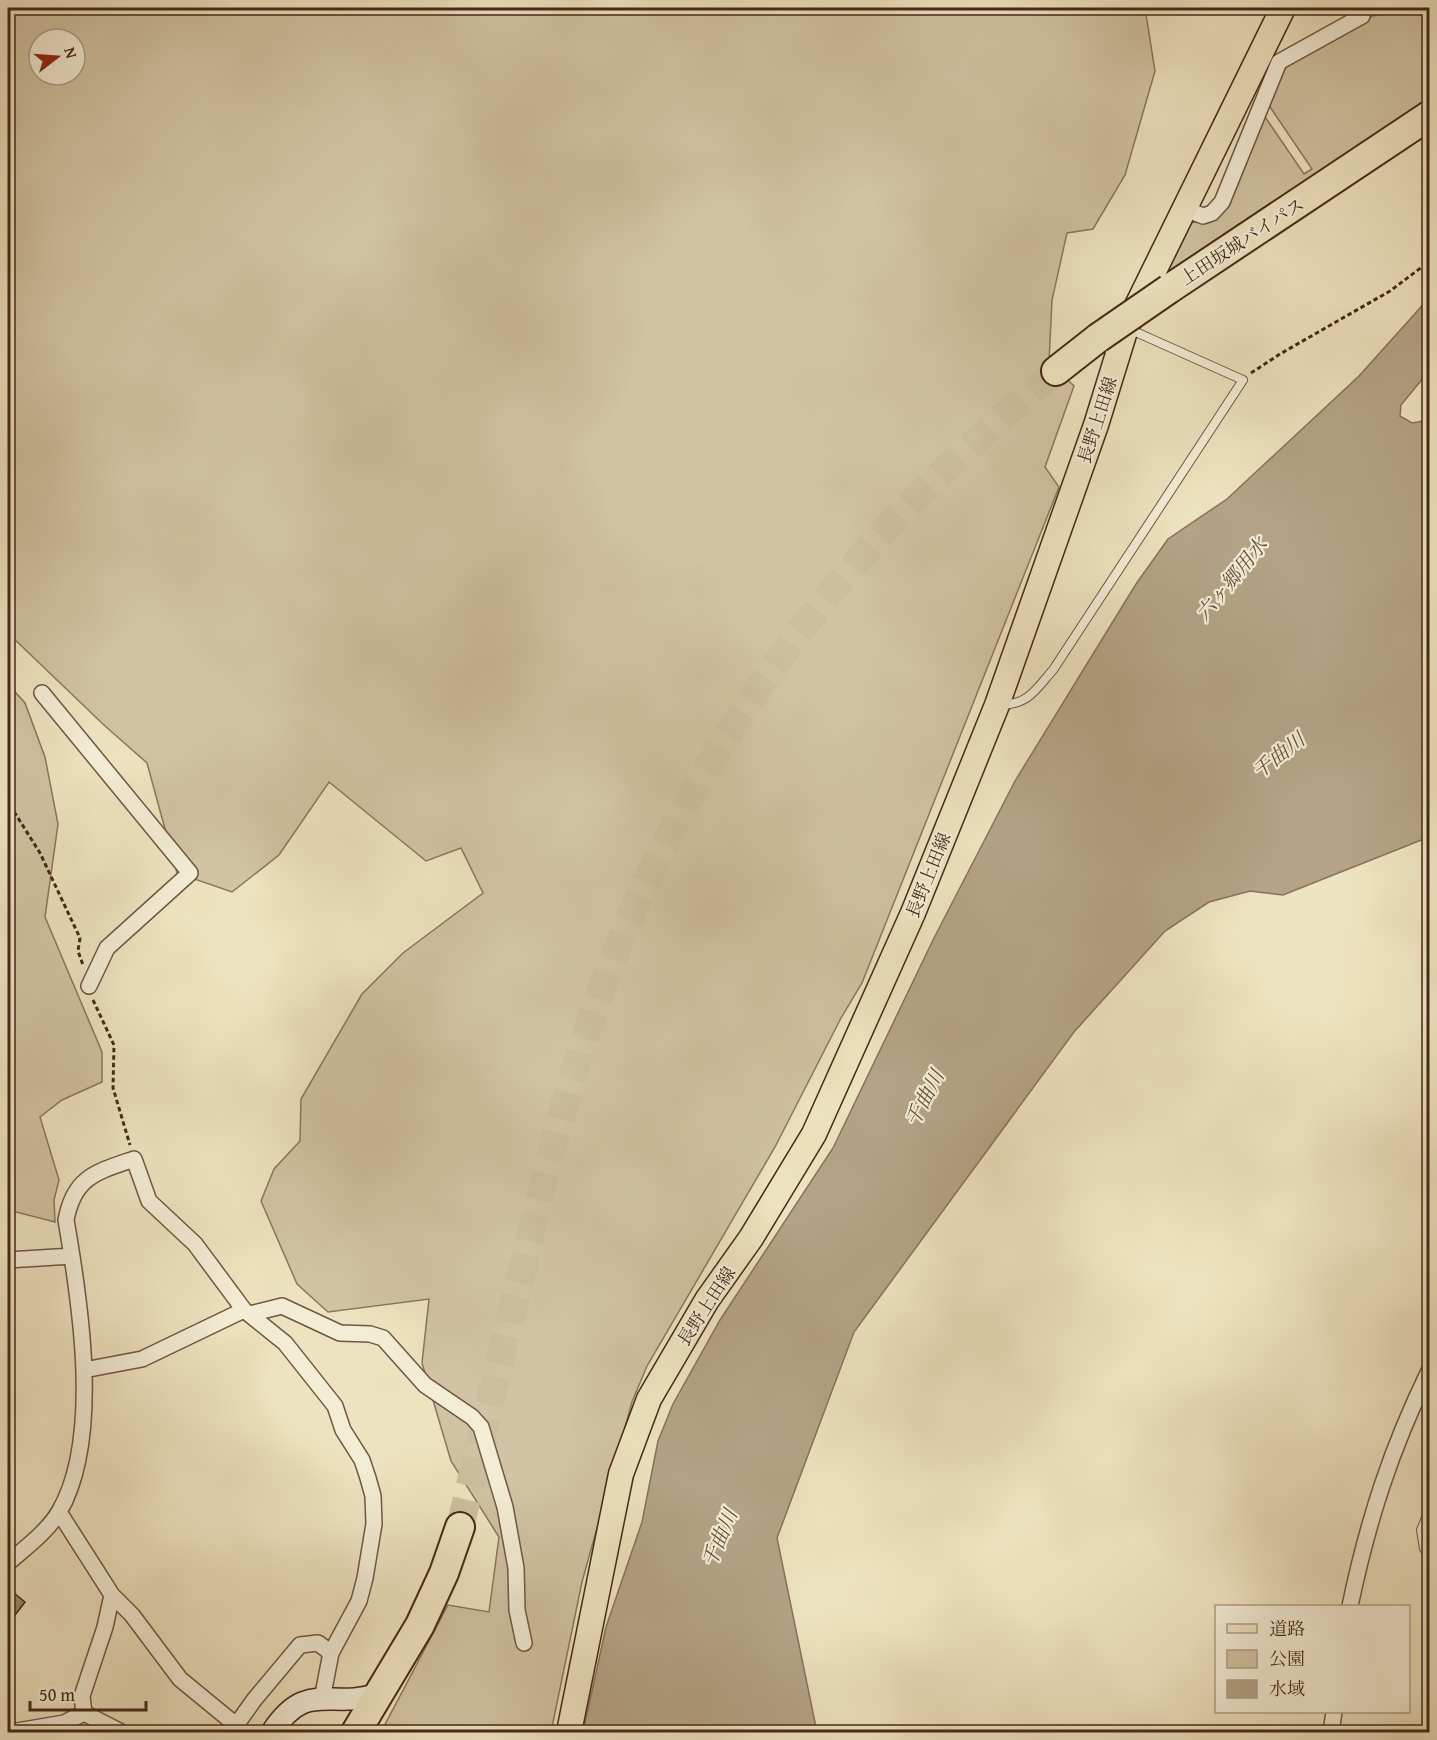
<svg xmlns="http://www.w3.org/2000/svg" width="1437" height="1740" viewBox="0 0 1437 1740" font-family="'Gentium Book Plus','Noto Serif JP',serif">
  <style>
    .green { fill: #d1c3a3; stroke: #8a765e; stroke-width: 1.5; fill-rule: evenodd }
    .water { fill: #b4a387; stroke: #87725b; stroke-width: 1.5 }
    .building { fill: #9c896f; stroke: #442818; stroke-width: 1.5 }
    .lines { fill: none; stroke-linecap: round; stroke-linejoin: round }
    .highway-tunnel { stroke: #ccbe9e; stroke-width: 28; stroke-dasharray: 28 14; stroke-linecap: butt }
    .lane-casing { stroke: #6e5742; stroke-width: 10 }
    .street-casing { stroke: #6e5742; stroke-width: 18 }
    .secondary-casing { stroke: #442818; stroke-width: 24 }
    .primary-casing { stroke: #442818; stroke-width: 27 }
    .highway-casing { stroke: #442818; stroke-width: 32 }
    .path { stroke: #442818; stroke-width: 3; stroke-dasharray: 4.5 3; stroke-linecap: butt }
    .lane { stroke: #f4edd6; stroke-width: 8 }
    .street { stroke: #f4edd6; stroke-width: 15 }
    .secondary { stroke: #f4edd6; stroke-width: 21 }
    .primary { stroke: #eee3c0; stroke-width: 24 }
    .highway { stroke: #eee3c0; stroke-width: 28 }
    .highway-bridge-casing { stroke: #442818; stroke-width: 32; stroke-linecap: butt }
    .highway-bridge { stroke: #eee3c0; stroke-width: 28 }
    .labels { text-anchor: middle; dominant-baseline: central; stroke-width: 4.5; stroke-linejoin: round; paint-order: stroke }
    .street-label { font-size: 18px; fill: #442818; stroke: #f4edd6 }
    .water-label { font-size: 20px; font-style: italic; fill: #664d39; stroke: #f4edd6 }
  </style>
  <rect width="100%" height="100%" fill="#eee3c0"/>
  <filter id="stains"><feTurbulence type="fractalNoise" baseFrequency=".00333" numOctaves="4"/><feColorMatrix values="0 0 0 0 .2 0 0 0 0 .09 0 0 0 0 .02 0 0 0 .5 -.17"/></filter>
  <radialGradient id="worn" r=".72"><stop offset=".6" stop-color="#630" stop-opacity="0"/><stop offset="1" stop-color="#630" stop-opacity=".3"/></radialGradient>
  <!-- green -->
  <path class="green" d="M 8,8 L 1145,8 L 1155,71 L 1125,175 L 1093,229 L 1067,233 L 1052,300 L 1049,362 L 1074,386 L 1045,467 L 1059,487 L 862,983 L 841,1018 L 775,1147 L 647,1366 L 632,1402 L 582,1582 L 551,1732 L 381,1732 L 448,1605 L 489,1612 L 499,1537 L 451,1461 L 422,1363 L 429,1299 L 328,1312 L 297,1284 L 261,1201 L 274,1169 L 300,1141 L 301,1099 L 362,994 L 403,953 L 483,893 L 461,848 L 426,861 L 329,782 L 279,855 L 232,892 L 177,873 L 147,763 L 105,726 L 10,635 L 8,637 ZM 39,39 L 75,39 L 75,75 L 39,75 Z
    M 1405,8 L 1429,8 L 1429,101 L 1387,132 L 1160,281 L 1187,223 L 1207,221 L 1261,111 L 1304,174 L 1312,169 L 1266,101 L 1282,64 L 1369,17 Z
    M 8,684 L 25,703 L 45,757 L 58,824 L 45,917 L 102,1052 L 102,1082 L 62,1100 L 40,1117 L 59,1180 L 54,1200 L 55,1222 L 8,1210 Z"/>
  <!-- water -->
  <path class="water" d="M 1429,298 L 1429,371 L 1401,405 L 1400,416 L 1412,423 L 1429,420 L 1429,837 L 1283,895 L 1250,891 L 1209,902 L 1165,931 L 1074,1032 L 854,1332 L 777,1538 L 817,1732 L 583,1732 L 606,1627 L 642,1522 L 658,1441 L 673,1404 L 720,1320 L 833,1148 L 933,940 L 1015,781 L 1136,584 L 1168,539 L 1227,499 L 1359,376 Z"/>
  <!-- building -->
  <path class="building" d="M 8,1588 L 25,1602 L 8,1624 Z"/>
  <g class="lines">
    <!-- highway-tunnel -->
    <path class="highway-tunnel" d="M 460,1527 C 481,1440 502,1353 523,1267 C 551,1147 582,1028 631,915 C 697,767 791,628 903,511 C 951,461 1003,416 1056,371"/>
    <!-- lane casing -->
    <g class="lane-casing">
      <path id="lane" d="M 1002,705 C 1029,704 1036,689 1053,670 L 1243,380 L 1129,329
        M 1430,1508 L 1421,1530 L 1424,1549 L 1430,1551"/>
    </g>
    <!-- street casing -->
    <g class="street-casing">
      <path id="street" d="M 1183,208 L 1203,216 L 1212,213 L 1222,202 L 1279,62 L 1362,16 L 1364,8
        M 42,693 L 190,873 L 107,948 L 89,986
        M 8,1260 L 72,1256
        M 250,1314 L 282,1306 L 340,1333 L 370,1334 L 383,1338 L 425,1385 L 472,1417 L 481,1427 L 505,1507 L 516,1568 L 517,1610 L 524,1643
        M 84,1370 L 142,1359 L 244,1310
        M 59,1512 L 112,1595 L 132,1615 L 180,1679 L 236,1725
        M 8,1563 C 25,1548 47,1532 59,1512 C 102,1439 80,1301 66,1220 C 74,1177 96,1172 134,1159 L 149,1201 L 195,1244 L 244,1310 L 285,1343 L 335,1406 L 343,1430 L 362,1460 L 368,1478 L 373,1496 L 374,1524 L 365,1578 L 359,1601 L 331,1653 L 322,1699
        M 1350,1606 C 1368,1520 1391,1449 1430,1369
        M 84,1713 L 82,1696 L 105,1627 L 112,1595
        M 232,1731 L 254,1700 L 300,1645 L 318,1643 L 331,1653
        M 11,1732 L 64,1723 L 84,1713 L 121,1732
        M 1331,1732 L 1334,1712"/>
    </g>
    <!-- secondary casing -->
    <g class="secondary-casing">
      <path id="secondary" d="M 272,1732 C 307,1679 329,1710 379,1694"/>
    </g>
    <!-- primary casing -->
    <g class="primary-casing">
      <path id="primary" d="M 569,1732 L 621,1474 L 649,1399 L 707,1300 L 751,1238 L 814,1134 L 913,913 L 997,705 L 1096,425 L 1126,328 L 1283,8"/>
    </g>
    <!-- highway casing -->
    <g class="highway-casing">
      <path id="highway" d="M 1169,289 L 1430,115
        M 1056,371 L 1098,338
        M 356,1732 L 420,1625 L 444,1573 L 460,1527"/>
    </g>
    <!-- path -->
    <path class="path" d="M 1251,373 L 1280,354 L 1390,291 L 1430,261
      M 8,808 L 13,810 L 40,853 L 80,938 L 78,951 L 83,965
      M 93,1000 L 114,1045 L 113,1088 L 130,1145"/>
    <!-- lane -->
    <use href="#lane" class="lane"/>
    <!-- street -->
    <use href="#street" class="street"/>
    <!-- secondary -->
    <use href="#secondary" class="secondary"/>
    <!-- primary -->
    <use href="#primary" class="primary"/>
    <!-- highway -->
    <use href="#highway" class="highway"/>
    <!-- highway-bridge casing -->
    <g class="highway-bridge-casing">
      <path id="highway-bridge" d="M 1098,338 L 1169,289"/>
    </g>
    <!-- highway-bridge -->
    <use href="#highway-bridge" class="highway-bridge"/>
  </g>
  <g class="labels">
    <!-- street labels -->
    <g class="street-label">
      <text transform="translate(1242 241) rotate(-33)">上田坂城バイパス</text>
      <text transform="translate(1097 420) rotate(-72)">長野上田線</text>
      <text transform="translate(928 875) rotate(-68)">長野上田線</text>
      <text transform="translate(706 1306) rotate(-57)">長野上田線</text>
    </g>
    <!-- water labels -->
    <g class="water-label">
      <text transform="translate(1231 579) rotate(-51)">六ヶ郷用水</text>
      <text transform="translate(1278 755) rotate(-38)">千曲川</text>
      <text transform="translate(924 1098) rotate(-63)">千曲川</text>
      <text transform="translate(719 1538) rotate(-67)">千曲川</text>
    </g>
  </g>
  <!-- margin -->
  <rect width="1437" height="1740" fill="none" stroke="#eee3c0" stroke-width="30"/>
  <rect x="9" y="9" width="1419" height="1722" fill="none" stroke="#442818" stroke-width="3"/>
  <rect x="15" y="15" width="1407" height="1710" fill="none" stroke="#442818" stroke-width="1.5"/>
  <!-- legend -->
  <rect x="1215" y="1605" width="195" height="108" fill="#f4edd6" stroke="#ae9e8a" stroke-width="1.5"/>
  <rect x="1227" y="1624" width="30" height="9" fill="#eee3c0" stroke="#ae9e8a" stroke-width="1.5"/>
  <text x="1269" y="1635" font-size="18" fill="#442818">道路</text>
  <rect x="1227" y="1650" width="30" height="18" fill="#d1c3a3" stroke="#ae9e8a" stroke-width="1.5"/>
  <text x="1269" y="1665" font-size="18" fill="#442818">公園</text>
  <rect x="1227" y="1680" width="30" height="18" fill="#b4a387" stroke="#ae9e8a" stroke-width="1.5"/>
  <text x="1269" y="1695" font-size="18" fill="#442818">水域</text>
  <!-- north arrow -->
  <g transform="translate(57 57) rotate(73)"><circle r="28" fill="#f4edd6" stroke="#ae9e8a" stroke-width="1.5"/>
  <path d="M0-4.5L10 22L0 15L-10 22Z" fill="#8f2418"/>
  <text y="-9" font-size="16" font-weight="bold" text-anchor="middle" fill="#442818">N</text>
  </g>
  <!-- scale -->
  <path d="M30 1701v9h116v-9" fill="none" stroke="#442818" stroke-width="3"/>
  <text x="39" y="1701" font-size="18" fill="#442818" stroke="#f4edd6" stroke-width="4.5" paint-order="stroke">50 m</text>
  <rect width="100%" height="100%" filter="url(#stains)"/>
  <rect width="100%" height="100%" fill="url(#worn)"/>
</svg>
